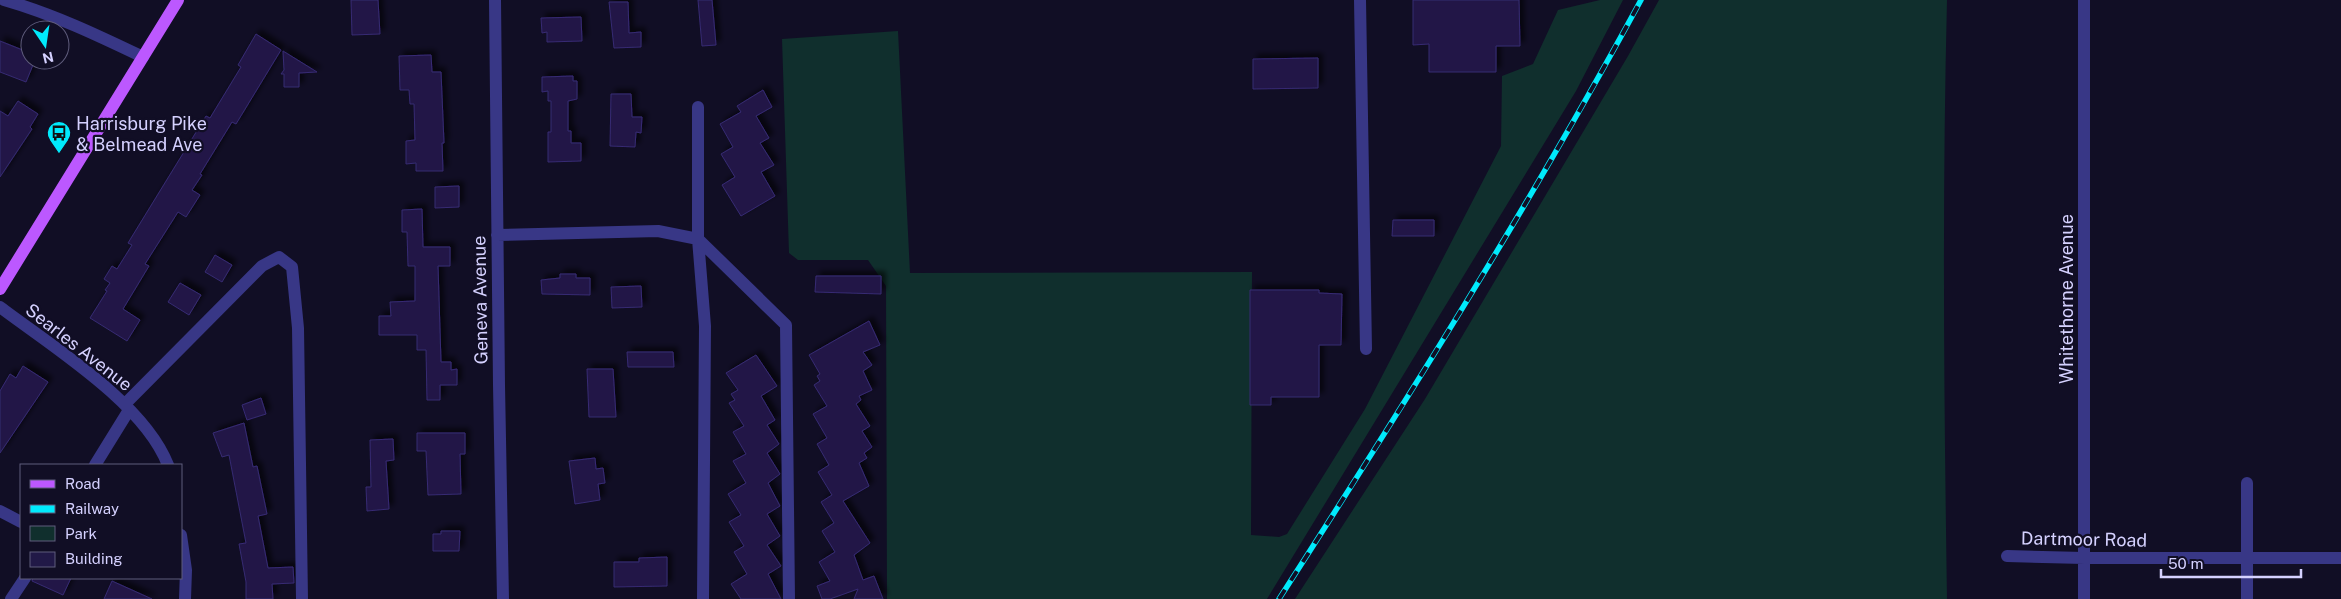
<svg xmlns="http://www.w3.org/2000/svg" width="2341" height="599" viewBox="0 0 2341 599" font-family="'Public Sans',sans-serif">
  <style>
    .green { fill: #102f2d }
    .building { fill: #211947; stroke: #372a73; filter: url(#shadow) }
    .lines { fill: none; stroke-linecap: round; stroke-linejoin: round }
    .minor { stroke: #383786; stroke-width: 12 }
    .major { stroke: #bc58ff; stroke-width: 12 }
    .rail-casing { stroke: #00eafc; stroke-width: 5.5 }
    .rail { stroke: #110e25; stroke-width: 4; stroke-dasharray: 11; stroke-linecap: butt }
    .labels { text-anchor: middle; dominant-baseline: central; stroke-width: 4.5; stroke-linejoin: round; paint-order: stroke }
    .poi-label { font-size: 18px; fill: #d5d1ff; stroke: #110e25; text-anchor: start }
    .street-label { font-size: 18px; fill: #d5d1ff; stroke: #110e25 }
  </style>
  <defs>
    <filter id="shadow"><feDropShadow dx="4.5" dy="-4.5" stdDeviation="2.5" flood-color="#0009"/></filter>
  </defs>
  <rect width="100%" height="100%" fill="#110e25"/>
  <!-- green -->
  <path class="green" d="M 1600,0 L 1623,0 L 1576,91 L 1267,599 L 887,599 L 886,286 L 868,260 L 798,260 L 789,253 L 782,39 L 898,31 L 910,273 L 1252,272 L 1251,535 L 1279,537 L 1287,534 L 1365,409 L 1501,146 L 1502,76 L 1533,64 L 1558,10 Z
    M 1659,0 L 1947,0 C 1942,200 1944,399 1947,599 L 1295,599 L 1425,399 L 1628,56 Z"/>
  <!-- building -->
  <path class="building" d="M 351,0 L 378,0 L 380,34 L 352,35 Z
    M 698,0 L 712,0 L 716,45 L 702,46 Z
    M 1413,0 L 1519,0 L 1520,46 L 1496,46 L 1496,72 L 1429,72 L 1429,44 L 1413,45 Z
    M 609,2 L 628,2 L 629,33 L 641,32 L 641,47 L 614,48 Z
    M 581,17 L 582,41 L 547,42 L 547,32 L 542,33 L 541,18 Z
    M 256,34 L 281,50 L 236,124 L 232,122 L 200,174 L 202,175 L 192,190 L 200,195 L 186,217 L 178,212 L 145,264 L 149,266 L 123,309 L 140,320 L 127,341 L 90,318 L 107,291 L 105,290 L 110,283 L 104,279 L 112,266 L 117,269 L 132,245 L 128,243 L 206,116 L 210,118 L 241,67 L 238,65 Z
    M 0,41 L 30,53 L 30,60 L 35,60 L 26,82 L 0,72 Z
    M 283,51 L 317,72 L 299,73 L 299,87 L 284,87 L 284,74 L 281,74 L 284,70 Z
    M 431,55 L 432,72 L 441,72 L 444,143 L 442,143 L 443,171 L 416,171 L 416,163 L 406,164 L 406,141 L 415,140 L 414,104 L 410,104 L 409,90 L 400,90 L 399,56 Z
    M 1318,58 L 1318,88 L 1253,89 L 1253,59 Z
    M 573,76 L 573,81 L 577,81 L 577,99 L 568,101 L 568,131 L 571,131 L 571,143 L 581,143 L 581,161 L 548,162 L 548,132 L 551,132 L 551,101 L 548,101 L 548,91 L 542,92 L 542,77 Z
    M 763,90 L 772,107 L 756,116 L 769,138 L 760,143 L 774,165 L 761,172 L 775,196 L 741,216 L 722,185 L 735,177 L 721,154 L 733,147 L 720,124 L 741,112 L 737,106 Z
    M 611,94 L 631,94 L 632,117 L 642,117 L 641,133 L 636,132 L 635,147 L 610,146 Z
    M 18,101 L 38,114 L 30,127 L 32,129 L 0,177 L 0,111 L 8,116 Z
    M 459,186 L 459,207 L 435,208 L 435,187 Z
    M 422,209 L 423,247 L 450,247 L 450,266 L 438,266 L 441,362 L 451,362 L 451,370 L 457,369 L 457,385 L 440,385 L 440,400 L 427,400 L 426,350 L 417,350 L 417,335 L 379,335 L 379,316 L 391,316 L 390,302 L 415,301 L 415,266 L 408,266 L 407,232 L 402,232 L 402,210 Z
    M 1393,220 L 1434,220 L 1434,236 L 1392,236 Z
    M 215,255 L 232,265 L 222,282 L 205,272 Z
    M 560,274 L 576,274 L 576,278 L 590,278 L 590,295 L 542,294 L 541,280 L 560,278 Z
    M 816,276 L 881,276 L 881,294 L 815,292 Z
    M 180,283 L 201,295 L 189,315 L 168,302 Z
    M 641,286 L 642,307 L 612,308 L 611,287 Z
    M 1250,290 L 1319,290 L 1319,293 L 1342,294 L 1341,345 L 1319,345 L 1319,397 L 1271,397 L 1271,405 L 1250,405 Z
    M 869,321 L 880,345 L 863,352 L 872,365 L 863,371 L 872,390 L 859,396 L 861,400 L 856,404 L 870,426 L 862,431 L 872,447 L 864,453 L 867,458 L 859,463 L 869,486 L 843,501 L 870,543 L 854,555 L 863,580 L 874,576 L 883,599 L 854,599 L 858,589 L 830,599 L 822,599 L 817,586 L 830,581 L 819,562 L 835,552 L 822,531 L 834,523 L 821,502 L 832,495 L 818,472 L 829,465 L 817,444 L 827,438 L 813,414 L 827,406 L 814,385 L 820,381 L 817,376 L 820,374 L 809,355 Z
    M 627,352 L 673,352 L 674,367 L 628,367 Z
    M 756,355 L 777,386 L 761,396 L 775,420 L 767,425 L 779,444 L 767,453 L 780,474 L 768,483 L 780,506 L 767,514 L 780,536 L 767,545 L 781,566 L 768,574 L 781,599 L 741,599 L 731,584 L 747,574 L 734,552 L 744,546 L 729,522 L 741,515 L 728,494 L 746,483 L 733,461 L 746,454 L 733,432 L 744,426 L 729,403 L 735,400 L 731,394 L 738,390 L 726,373 Z
    M 23,366 L 48,382 L 0,453 L 0,391 L 10,374 L 16,378 Z
    M 587,369 L 613,369 L 616,417 L 589,417 Z
    M 261,398 L 266,414 L 247,420 L 242,405 Z
    M 244,423 L 253,467 L 257,466 L 267,514 L 258,516 L 268,568 L 293,567 L 294,583 L 272,584 L 273,599 L 246,599 L 246,582 L 239,544 L 246,543 L 229,455 L 222,457 L 213,433 Z
    M 417,433 L 465,433 L 465,454 L 460,454 L 461,494 L 428,495 L 426,451 L 417,451 Z
    M 393,439 L 394,460 L 386,461 L 389,509 L 367,511 L 366,487 L 371,487 L 370,440 Z
    M 595,458 L 596,469 L 603,468 L 605,483 L 598,484 L 600,500 L 575,504 L 569,461 Z
    M 441,531 L 460,531 L 459,551 L 433,551 L 433,534 L 441,534 Z
    M 667,557 L 667,586 L 614,587 L 614,562 L 639,562 L 639,558 Z
    M 33,578 L 71,578 L 63,595 L 32,581 Z
    M 112,581 L 152,599 L 104,599 Z"/>
  <g class="lines">
    <!-- minor -->
    <path class="minor" d="M 4,0 C 53,14 97,35 143,57
      M 495,0 L 499,385 L 503,599
      M 1360,0 L 1366,349
      M 2084,0 L 2084,599
      M 698,107 L 698,239 L 705,326 L 703,599
      M 497,235 L 658,231 L 698,239 L 786,325 L 789,599
      M 0,307 C 53,347 144,403 168,465
      M 125,404 L 262,266 L 279,257 L 292,267 L 298,328 L 302,599
      M 95,465 L 129,410
      M 2247,483 L 2247,599
      M 0,511 L 21,522
      M 181,535 L 186,570 L 185,599
      M 2007,556 L 2084,558 L 2341,558
      M 11,599 L 25,578"/>
    <!-- major -->
    <path class="major" d="M 0,289 L 178,0"/>
    <!-- rail casing -->
    <g class="rail-casing">
      <path id="rail" d="M 1279,599 C 1405,403 1530,205 1641,0"/>
    </g>
    <!-- rail -->
    <use href="#rail" class="rail"/>
  </g>
  <!-- icons -->
  <defs>
    <g id="bus-pin" transform="scale(1.25)"><path d="M0 17L-7.5 6A9.5 9.5 0 1 1 7.5 6Z" fill="#00eafc" stroke="#110e25"/><path d="M-5-6H5V4H4V6H2V4H-2V6H-4V4H-5ZM-3.5-4V0h7V-4ZM-3.5 1.2v1.5H-2V1.2ZM2 1.2v1.5H3.5V1.2Z" fill="#111"/></g>
  </defs>
  <g fill-rule="evenodd">
    <use href="#bus-pin" x="59" y="133"/>
  </g>
  <g class="labels">
    <!-- poi labels -->
    <g class="poi-label">
      <text x="76" y="123">Harrisburg Pike<tspan x="76" dy="21">&amp; Belmead Ave</tspan></text>
    </g>
    <!-- street labels -->
    <g class="street-label">
      <text transform="translate(2066 299) rotate(-90)">Whitethorne Avenue</text>
      <text transform="translate(480 300) rotate(-91)">Geneva Avenue</text>
      <text transform="translate(79 347) rotate(38)">Searles Avenue</text>
      <text transform="translate(2084 539) rotate(1)">Dartmoor Road</text>
    </g>
  </g>
  <!-- legend -->
  <rect x="20" y="464" width="162" height="115" fill="#110e25" stroke="#5f5c7c"/>
  <rect x="30" y="480" width="25" height="8" fill="#bc58ff" stroke="#5f5c7c"/>
  <text x="65" y="489" font-size="15" fill="#d5d1ff">Road</text>
  <rect x="30" y="505" width="25" height="8" fill="#00eafc" stroke="#5f5c7c"/>
  <text x="65" y="514" font-size="15" fill="#d5d1ff">Railway</text>
  <rect x="30" y="526" width="25" height="15" fill="#102f2d" stroke="#5f5c7c"/>
  <text x="65" y="539" font-size="15" fill="#d5d1ff">Park</text>
  <rect x="30" y="552" width="25" height="15" fill="#211947" stroke="#5f5c7c"/>
  <text x="65" y="564" font-size="15" fill="#d5d1ff">Building</text>
  <!-- north arrow -->
  <g transform="translate(45 45) rotate(167)"><circle r="24" fill="#110e25" stroke="#5f5c7c"/>
  <path d="M0-4L9 19L0 12L-9 19Z" fill="#00eafc"/>
  <text y="-8" font-size="14" font-weight="bold" text-anchor="middle" fill="#d5d1ff">N</text>
  </g>
  <!-- scale -->
  <path d="M2161 569v8h140v-8" fill="none" stroke="#d5d1ff" stroke-width="2.5"/>
  <text x="2168" y="569" font-size="15" fill="#d5d1ff" stroke="#110e25" stroke-width="4" paint-order="stroke">50 m</text>
</svg>
